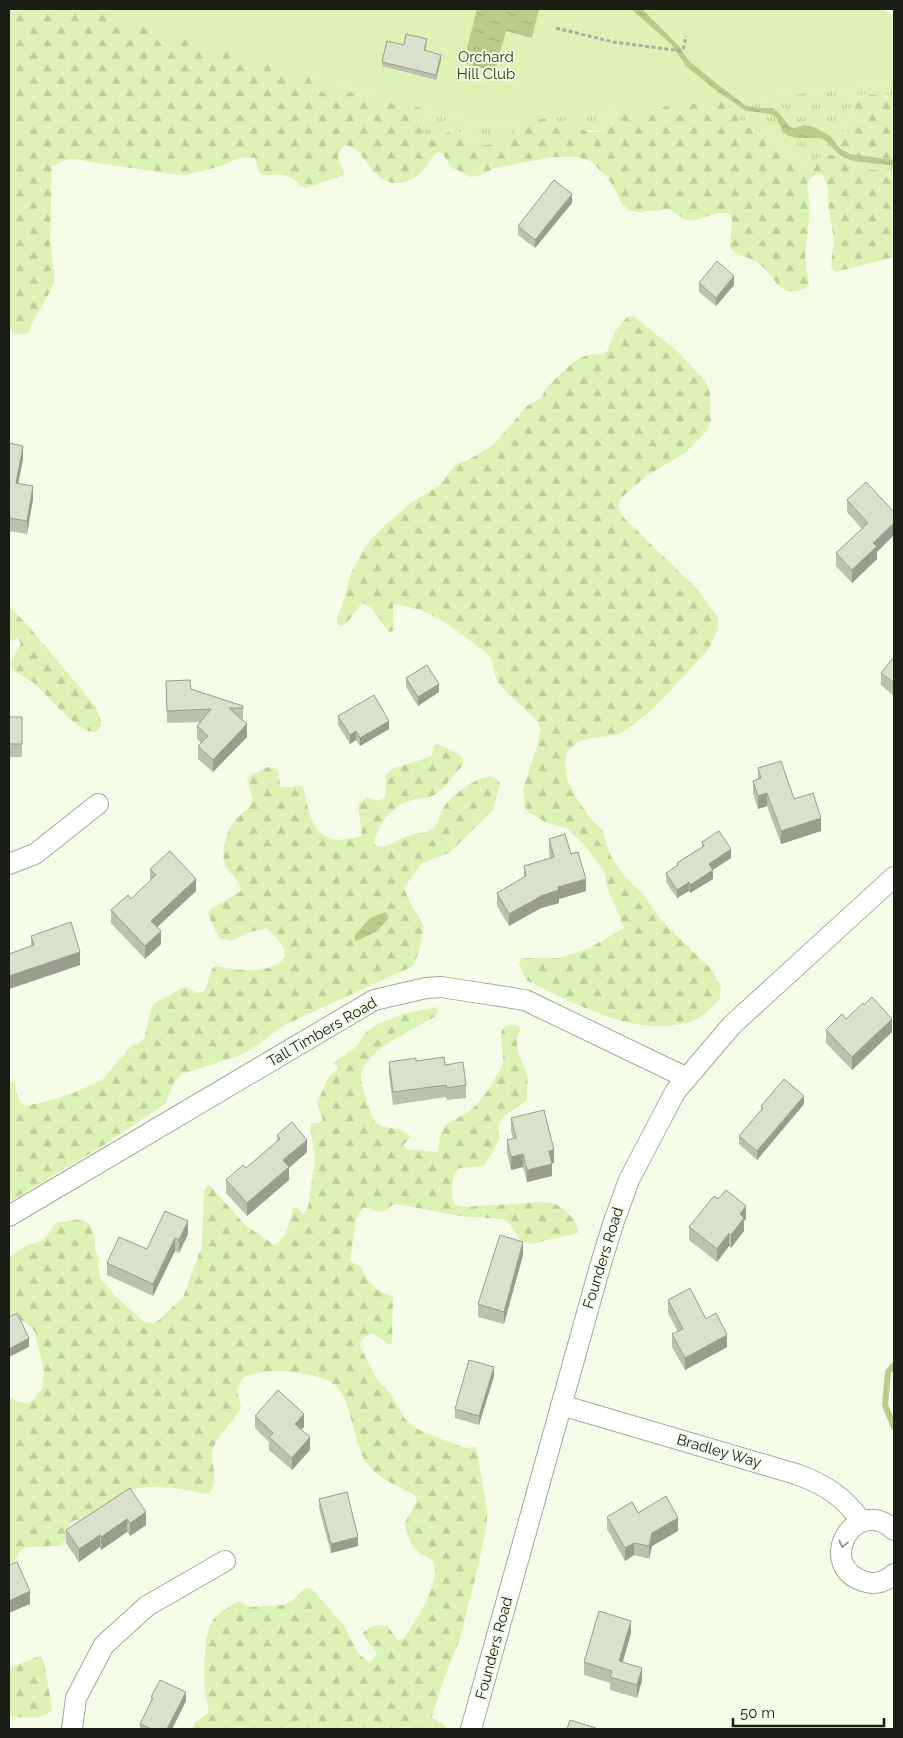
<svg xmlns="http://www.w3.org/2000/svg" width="903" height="1738" viewBox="0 0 903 1738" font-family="Raleway,sans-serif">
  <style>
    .grass { fill: url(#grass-tufts) }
    .forest { fill: url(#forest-firs) }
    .green { fill: #ddf3b5 }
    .water { fill: url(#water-ripples) }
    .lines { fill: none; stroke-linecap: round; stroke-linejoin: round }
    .stream { stroke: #b7ce8b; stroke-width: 6 }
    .minor-casing { stroke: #a3aa97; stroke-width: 22 }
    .path { stroke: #a8ae9e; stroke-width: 3; stroke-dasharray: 4 2.5; stroke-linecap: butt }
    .minor { stroke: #fff; stroke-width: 20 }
    .wall { fill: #bbc1af }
    .shaded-wall { fill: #989d8f }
    .building { fill: #d9e0cc; stroke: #989d8f }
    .oneway { stroke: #989996 }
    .labels { text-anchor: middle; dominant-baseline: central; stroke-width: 4; stroke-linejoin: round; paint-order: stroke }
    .park-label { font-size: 15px; fill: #2b3906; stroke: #f5fde8 }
    .street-label { font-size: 15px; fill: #1a1d15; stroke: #f5fde8 }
  </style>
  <defs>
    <pattern id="grass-tufts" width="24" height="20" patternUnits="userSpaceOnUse" patternTransform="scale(1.25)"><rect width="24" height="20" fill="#ddf3b5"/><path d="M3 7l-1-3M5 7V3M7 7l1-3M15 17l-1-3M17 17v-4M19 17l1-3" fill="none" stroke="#bdd09b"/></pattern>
    <pattern id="forest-firs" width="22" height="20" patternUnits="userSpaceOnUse" patternTransform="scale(1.25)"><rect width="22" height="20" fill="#ddf3b5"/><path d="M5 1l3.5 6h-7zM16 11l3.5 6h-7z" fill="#bdd09b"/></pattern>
    <pattern id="water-ripples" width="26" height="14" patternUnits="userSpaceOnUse" patternTransform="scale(1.25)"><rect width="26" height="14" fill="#b7ce8b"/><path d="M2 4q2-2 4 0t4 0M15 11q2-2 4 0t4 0" fill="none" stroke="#9db077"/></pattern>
  </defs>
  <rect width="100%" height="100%" fill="#f5fde8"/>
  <!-- grass -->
  <path class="grass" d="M 310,76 L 393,100 L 321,93 L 313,86 Z
    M 894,84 L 894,96 L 864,94 L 853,103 C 854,118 844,130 836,143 L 830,136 L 804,125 L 795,128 L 789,127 L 781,115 L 773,108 L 758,108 L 745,105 L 738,99 Z
    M 730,100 C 736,104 742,109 748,111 C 768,117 775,106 783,132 L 797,138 L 820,138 L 826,141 L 841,156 L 853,161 L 894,166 L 894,170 C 885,169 875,171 866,169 C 855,167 842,156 833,156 C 822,156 816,162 806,164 L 793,157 L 770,134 L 749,128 L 722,101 Z
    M 427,110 L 479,125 L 521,121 L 512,138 L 505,142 L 485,146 L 477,144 L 455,129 L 432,140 L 423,135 L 421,129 L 427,113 Z
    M 618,111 C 608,146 571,125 547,118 Z"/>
  <!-- forest -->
  <path class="forest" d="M 9,9 L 201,9 L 305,68 C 311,78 312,86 321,93 L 362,93 L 390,100 L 412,102 L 427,109 L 427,113 L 421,129 L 423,135 L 432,140 L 455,129 C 462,134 470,140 478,144 C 483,146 488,145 493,144 C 513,141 518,133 523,113 C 541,115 559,121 576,127 C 583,129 588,133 595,132 C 609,130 616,121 619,109 L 688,74 L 727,105 L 749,128 L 770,134 L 793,157 L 806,164 C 814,162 820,155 827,155 C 841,153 853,167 867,169 C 875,171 885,169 894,170 L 894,257 L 835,272 L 831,266 L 834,239 L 828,204 L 828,188 L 822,174 L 817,174 L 810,178 L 807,184 L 810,208 L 805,257 L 809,286 C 778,302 779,279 758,263 C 749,257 739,256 730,248 L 732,220 L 728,213 L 718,213 L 692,221 L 686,220 L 669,209 L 640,212 L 628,210 L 619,200 L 616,191 L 607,177 L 591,161 L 577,157 L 552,157 L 495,168 L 478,176 L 470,177 L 451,167 L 442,153 L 439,152 C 431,155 430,163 424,169 C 416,179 401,186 389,182 C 369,176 364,147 345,145 L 339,152 L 338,157 L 344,173 L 344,175 L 306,188 C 299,186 295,179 288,176 C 281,173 270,176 262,175 L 258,171 L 255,158 C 241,155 232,162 220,166 C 207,170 193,174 180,175 L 90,162 C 75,157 65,158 52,167 L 50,243 L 55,277 L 52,288 L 31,325 L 30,332 C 21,336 17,335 9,330 Z
    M 864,94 L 894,96 L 894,160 C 874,156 850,159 836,143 C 841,135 847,127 850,119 C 854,110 852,104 856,95 Z
    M 631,316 L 636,318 L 677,351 L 706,382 L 710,393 L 711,421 L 707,431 L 686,452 L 645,477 L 619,500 L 618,508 L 624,518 L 699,591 L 718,618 L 718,629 L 708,650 L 654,708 L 629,728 L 616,735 L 592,738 L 579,741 L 573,746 L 567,752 L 565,764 L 567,779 L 574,794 L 590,818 L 603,831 L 611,857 L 623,874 L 642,893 L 662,921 L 711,969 L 721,987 L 720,999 C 713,1005 705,1015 697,1019 C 641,1042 576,1004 526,980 L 519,964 L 521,958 L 559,958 L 590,948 L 624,928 L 608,889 L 604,872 L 584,844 L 566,828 L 545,822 L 530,813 L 525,808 L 523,789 L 537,746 L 541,729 L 537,721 L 501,686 L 496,679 L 492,660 L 488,654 C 457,631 434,609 394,604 L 393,606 L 394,628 L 393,631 L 389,632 C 380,622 376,608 362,603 L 345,625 L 340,626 L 337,623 L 337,617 L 342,606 L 351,573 L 364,548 L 378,532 L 408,505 L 440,485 L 456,464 L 468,460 L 493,445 L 527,406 L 542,397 L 545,390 L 552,382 L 575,361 L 587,355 L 604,354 L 608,350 L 611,340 L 617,329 L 627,317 Z
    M 9,606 L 30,628 L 96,707 C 98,713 104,724 99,729 C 87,744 45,693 36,685 C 27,677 16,675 9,664 L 21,644 L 18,638 L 9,642 Z
    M 438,744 L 458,754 L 463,758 L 463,765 C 454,774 446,787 436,794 C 431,798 420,798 413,800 C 392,805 378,823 374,844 L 376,846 C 385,850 399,839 408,836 C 417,833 429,834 436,825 C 440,820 440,812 444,807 C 450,797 476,777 488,777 C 494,776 497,779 500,784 L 493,810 L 449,853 L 422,863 L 404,888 L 412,907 L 420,918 L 424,927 L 418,954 L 413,966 L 282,1026 L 258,1045 L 238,1056 L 182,1074 L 174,1082 L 165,1104 L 101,1147 L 9,1202 L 9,1084 L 14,1081 L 15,1083 C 17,1093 16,1100 25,1106 L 40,1103 L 71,1094 L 102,1080 L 130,1047 L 138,1044 L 144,1038 L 152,1007 L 154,1004 L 186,986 L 196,993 L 202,992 L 205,990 L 212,969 L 215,966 C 235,970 271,976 285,957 C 286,945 275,936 267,928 L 249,932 L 231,941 L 219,938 L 208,914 L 209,910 L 241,891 C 240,880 232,876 227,868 C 219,856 226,834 233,823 C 238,815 247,811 252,803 L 252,797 L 247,779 L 250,776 L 267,767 L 277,769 L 279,774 L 280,786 C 288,790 296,784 303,787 C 312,826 316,849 362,836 L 358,805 L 367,797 C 375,800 380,803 386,796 L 386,774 L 392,769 L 432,756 L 433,747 Z
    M 436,1007 L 438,1009 L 437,1015 C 417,1029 360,1050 361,1079 C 361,1084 364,1090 365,1094 C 367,1102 370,1113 374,1120 C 382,1132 401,1124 411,1137 L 403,1145 L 407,1149 L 437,1152 L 439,1150 C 438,1121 451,1124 469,1111 C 479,1104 490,1089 495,1078 C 498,1073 503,1066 503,1060 C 504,1050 499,1040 502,1030 L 506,1026 L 515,1025 L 519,1027 L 520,1031 C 511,1046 524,1061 527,1076 C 528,1083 527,1092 527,1100 C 514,1112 492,1116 500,1138 L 485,1165 C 476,1168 467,1166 457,1169 C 451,1182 451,1190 454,1204 L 462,1207 L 542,1202 C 546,1202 551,1203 555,1204 C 566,1209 578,1221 578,1233 L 530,1244 L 521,1241 L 510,1224 L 502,1219 L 459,1216 L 398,1204 C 390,1204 384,1213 379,1212 C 372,1211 370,1206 362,1208 L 356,1219 L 350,1261 L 361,1267 L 368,1280 L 377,1290 L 393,1297 L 392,1343 L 390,1345 L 372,1333 C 365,1335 361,1339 360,1346 L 376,1378 L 390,1393 L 405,1419 L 413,1426 L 423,1432 L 465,1448 L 476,1447 L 487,1511 L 487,1523 L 479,1563 L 460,1639 L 443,1681 L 428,1729 L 192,1729 L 196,1722 L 208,1713 C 209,1706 206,1698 205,1691 C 204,1674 203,1631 214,1619 C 220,1611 231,1606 239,1601 L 251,1607 L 284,1605 L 292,1601 L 303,1590 L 309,1588 L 314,1591 L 345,1627 L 357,1652 L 368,1662 L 372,1661 L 377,1654 C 373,1646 366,1642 363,1633 C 368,1627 379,1622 387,1627 C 392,1630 394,1637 399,1640 L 403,1639 C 414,1625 443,1579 433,1562 C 430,1557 424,1556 420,1553 C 410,1546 407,1534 405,1522 L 416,1503 L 416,1498 L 413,1494 C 398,1486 379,1479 368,1465 C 362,1457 358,1446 356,1437 C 343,1388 344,1378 290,1372 C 276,1370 254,1371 242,1379 L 237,1390 L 241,1407 C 234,1423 218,1432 213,1450 C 209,1464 222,1485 207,1494 C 181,1489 152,1483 127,1491 L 86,1523 L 78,1520 L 74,1520 C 72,1523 70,1525 68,1527 C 64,1536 70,1540 59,1546 L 26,1547 L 19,1552 L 14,1563 L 10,1563 L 9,1396 L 18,1402 L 28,1403 L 32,1401 L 42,1389 L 44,1372 L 35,1332 L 30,1326 L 23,1321 L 9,1315 L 9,1257 L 25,1246 L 44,1240 L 56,1223 L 81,1219 L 90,1224 L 95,1240 L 95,1249 L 99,1260 L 98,1267 L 101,1279 L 117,1298 L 144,1322 L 153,1323 L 159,1320 L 183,1297 L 202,1246 L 204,1192 L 208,1185 L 213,1189 L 245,1225 L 274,1245 C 287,1239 290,1221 293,1208 L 297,1207 L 304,1215 L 308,1207 L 315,1159 L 310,1124 L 321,1122 L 323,1120 L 317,1103 L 328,1078 L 337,1069 L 337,1066 L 333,1063 L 355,1048 L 367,1031 L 379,1023 L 408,1013 Z
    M 40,1656 L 44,1661 L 52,1709 C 44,1722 22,1717 9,1716 L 9,1668 Z"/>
  <!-- green -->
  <path class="green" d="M 89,9 L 883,9 L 894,16 L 894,84 L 479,125 L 171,36 Z
    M 424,1713 L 446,1726 L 445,1729 L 421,1729 Z"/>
  <!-- water -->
  <path class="water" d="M 477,9 L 539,9 L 532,38 L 506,31 L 495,71 L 463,63 Z
    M 631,9 L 642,9 L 679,46 L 689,61 L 721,87 L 745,105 L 758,108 L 773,108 L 781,115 L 790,127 L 795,128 L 804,125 L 814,127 L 830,136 L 841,149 L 851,154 L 894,160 L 894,166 L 853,161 L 841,156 L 826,141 L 820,138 L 797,138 L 789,136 L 783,132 L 776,117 L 770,114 L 746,111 L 714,89 L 686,66 L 671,44 Z
    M 385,912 L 388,915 L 389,918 L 376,932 L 356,941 L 355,940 L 355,935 L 370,918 Z"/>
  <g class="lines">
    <!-- stream -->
    <path class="stream" d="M 894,1365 L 888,1372 L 885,1405 L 894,1427"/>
    <!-- minor casing -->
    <g class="minor-casing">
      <path id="minor" d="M 9,864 L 35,854 L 98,804
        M 9,1216 L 374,1000 L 426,988 L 441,987 L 525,1000 L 687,1078
        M 561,1405 L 796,1474 C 826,1485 843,1496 862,1522
        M 894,1530 C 855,1493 813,1567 866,1582 C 876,1585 887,1581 894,1574
        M 72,1729 L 76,1698 L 104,1645 L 147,1606 L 225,1561
        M 471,1729 L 601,1263 L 614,1221 L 629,1180 L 675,1092 L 732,1025 L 894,877"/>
    </g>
    <!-- path -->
    <path class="path" d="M 556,28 L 614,42 L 681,51 L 684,47 L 686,36"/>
    <!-- minor -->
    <use href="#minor" class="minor"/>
  </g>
  <!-- wall -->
  <path class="wall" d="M 427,44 L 425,51 L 441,59 L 436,80 L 382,66 L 382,62 L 404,45 Z
    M 572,203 L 535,248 L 518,235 L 518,226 Z
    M 699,283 L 734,285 L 716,306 L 699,292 Z
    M 9,443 L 23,459 L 18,483 L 33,499 L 27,534 L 9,531 Z
    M 866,482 L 877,552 L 877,559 L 852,583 L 836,566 L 836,553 L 862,529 L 847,512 L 847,500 Z
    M 894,657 L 894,696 L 881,685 L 881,673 Z
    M 406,678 L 439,692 L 418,706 L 406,687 Z
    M 166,681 L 243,706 L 243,721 L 247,737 L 213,772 L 198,759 L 198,746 L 201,743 L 197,739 L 197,726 L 200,722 L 167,723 Z
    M 338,716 L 389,729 L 360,746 L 356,740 L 350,744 L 338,725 Z
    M 9,717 L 22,717 L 22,757 L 9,757 Z
    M 758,768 L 794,799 L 821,831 L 781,844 L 767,806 L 758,809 L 753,793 L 753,781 L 758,779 Z
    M 549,839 L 571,854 L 586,891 L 559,899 L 559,903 L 541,908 L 509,926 L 497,906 L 497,893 L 524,877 L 524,866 L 550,858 L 549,852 Z
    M 702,842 L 731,858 L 713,870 L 713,879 L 690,893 L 689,891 L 677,898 L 666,882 L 666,873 L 677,866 L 677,863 L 702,847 Z
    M 150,869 L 196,891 L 157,927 L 161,944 L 145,959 L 111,923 L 111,910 L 131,899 L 150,881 Z
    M 31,936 L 80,965 L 9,989 L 9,954 L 31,946 Z
    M 846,1019 L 892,1032 L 852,1070 L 826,1043 L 826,1030 Z
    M 416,1061 L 445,1065 L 466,1085 L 466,1098 L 447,1100 L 446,1097 L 393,1105 L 389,1075 L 389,1062 Z
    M 804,1104 L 757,1160 L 739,1144 L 739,1136 L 761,1110 L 761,1106 Z
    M 511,1118 L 554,1163 L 552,1163 L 552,1176 L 527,1182 L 523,1167 L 511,1170 L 507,1153 L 507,1140 L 513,1139 L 511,1131 Z
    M 277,1135 L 307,1152 L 289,1168 L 289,1180 L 247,1216 L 226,1193 L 226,1180 L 246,1168 L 277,1141 Z
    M 746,1219 L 744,1221 L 744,1231 L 731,1248 L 729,1246 L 717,1262 L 689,1240 L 689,1227 Z
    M 188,1234 L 179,1253 L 175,1251 L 153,1296 L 107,1275 L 107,1263 L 147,1249 Z
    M 523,1255 L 504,1324 L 478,1317 L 478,1304 Z
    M 668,1300 L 706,1319 L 727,1347 L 685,1370 L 672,1347 L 672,1334 L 678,1332 L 668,1313 Z
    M 494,1376 L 479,1425 L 455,1418 L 455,1409 Z
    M 255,1416 L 304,1427 L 302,1429 L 310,1450 L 292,1470 L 269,1450 L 269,1442 L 255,1428 Z
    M 130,1488 L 146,1525 L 130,1536 L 127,1532 L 101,1550 L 100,1547 L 79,1562 L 66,1543 L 66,1530 Z
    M 319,1499 L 358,1546 L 331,1553 L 319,1508 Z
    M 638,1513 L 678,1531 L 652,1546 L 649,1559 L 634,1555 L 625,1561 L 607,1529 L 607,1517 Z
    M 631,1633 L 623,1662 L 642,1680 L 637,1698 L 610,1690 L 610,1683 L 584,1675 L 584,1662 Z
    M 151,1697 L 186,1701 L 172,1729 L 140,1729 L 140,1724 L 151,1702 Z"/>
  <!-- shaded-wall -->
  <path class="shaded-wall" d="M 441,55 L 441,59 L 436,80 L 436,75 Z
    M 572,194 L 572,203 L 535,248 L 535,240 Z
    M 734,276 L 734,285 L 716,306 L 716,298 Z
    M 23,446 L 23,459 L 16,496 L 16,483 Z
    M 33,486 L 33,499 L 27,534 L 27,521 Z
    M 894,523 L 894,535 L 877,552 L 877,559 L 852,583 L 852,570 L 873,543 Z
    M 439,684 L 439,692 L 418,706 L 418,697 Z
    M 389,721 L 389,729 L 360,746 L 360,738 Z
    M 247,724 L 247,737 L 213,772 L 213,760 Z
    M 356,731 L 356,740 L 350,744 L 350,735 Z
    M 767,793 L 767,806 L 758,809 L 758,796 Z
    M 821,818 L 821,831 L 781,844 L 781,831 Z
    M 731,849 L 731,858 L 709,872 L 709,864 Z
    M 713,870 L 713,879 L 690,893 L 690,885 Z
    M 196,879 L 196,891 L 151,933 L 151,921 Z
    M 586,879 L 586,891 L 559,899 L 559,903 L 541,908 L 509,926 L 509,914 L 541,896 L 558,887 Z
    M 689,882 L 689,891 L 677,898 L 677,890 Z
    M 161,931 L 161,944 L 145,959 L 145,946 Z
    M 80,952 L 80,965 L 9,989 L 9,976 Z
    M 892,1019 L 892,1032 L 852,1070 L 852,1057 Z
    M 804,1096 L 804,1104 L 757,1160 L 757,1151 Z
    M 307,1140 L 307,1152 L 289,1168 L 289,1180 L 247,1216 L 247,1203 L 283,1160 Z
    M 554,1150 L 554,1163 L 549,1164 L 549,1151 Z
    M 523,1154 L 523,1167 L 511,1170 L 511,1157 Z
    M 552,1164 L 552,1176 L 527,1182 L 527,1170 Z
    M 746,1206 L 746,1219 L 744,1221 L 744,1231 L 731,1248 L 731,1235 L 740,1214 Z
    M 188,1221 L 188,1234 L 179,1253 L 179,1240 Z
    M 729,1233 L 729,1246 L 717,1262 L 717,1249 Z
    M 175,1238 L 175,1251 L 153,1296 L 153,1284 Z
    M 523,1242 L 523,1255 L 504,1324 L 504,1312 Z
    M 727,1335 L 727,1347 L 685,1370 L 685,1358 Z
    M 29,1338 L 29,1347 L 9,1357 L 9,1349 Z
    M 494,1367 L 494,1376 L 479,1425 L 479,1416 Z
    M 304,1414 L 304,1427 L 295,1436 L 295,1424 Z
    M 310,1437 L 310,1450 L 292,1470 L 292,1458 Z
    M 146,1512 L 146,1525 L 130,1536 L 130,1523 Z
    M 678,1518 L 678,1531 L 652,1546 L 649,1559 L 649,1546 L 652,1533 Z
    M 127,1519 L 127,1532 L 101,1550 L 101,1537 Z
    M 100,1535 L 100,1547 L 79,1562 L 79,1549 Z
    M 358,1537 L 358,1546 L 331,1553 L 331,1544 Z
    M 634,1543 L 634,1555 L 625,1561 L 625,1548 Z
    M 30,1591 L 30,1604 L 9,1613 L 9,1601 Z
    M 631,1621 L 631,1633 L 619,1674 L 619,1661 Z
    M 642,1668 L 642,1680 L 637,1698 L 637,1685 Z
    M 186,1692 L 186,1701 L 172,1729 L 167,1729 Z"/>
  <!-- building -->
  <path class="building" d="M 406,34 L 427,39 L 424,50 L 441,55 L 436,75 L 382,62 L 387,41 L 404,45 Z
    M 554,180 L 572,194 L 535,240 L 518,226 Z
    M 717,261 L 734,276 L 716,298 L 699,283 Z
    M 9,443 L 23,446 L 16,483 L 33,486 L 27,521 L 9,518 Z
    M 866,482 L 894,512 L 894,523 L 873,543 L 877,546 L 852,570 L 836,553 L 868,523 L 847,500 Z
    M 894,657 L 894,683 L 881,673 Z
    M 427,665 L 439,684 L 418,697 L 406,678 Z
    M 190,680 L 191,689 L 243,706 L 243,708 L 229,708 L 247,724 L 213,760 L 198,746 L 208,736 L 197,726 L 211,709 L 167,711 L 166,681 Z
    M 374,695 L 389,721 L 360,738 L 356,731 L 350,735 L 338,716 Z
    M 9,717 L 22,717 L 22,744 L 9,744 Z
    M 781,761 L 794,799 L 813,793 L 821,818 L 781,831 L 767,793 L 758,796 L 753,781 L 761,778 L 758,768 Z
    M 719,831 L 731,849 L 709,864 L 713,870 L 690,885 L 689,882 L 677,890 L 666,873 L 678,865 L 677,863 L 704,846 L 702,842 Z
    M 565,834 L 571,854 L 578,852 L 586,879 L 558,887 L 559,890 L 541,896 L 509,914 L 497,893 L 526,876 L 524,866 L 554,857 L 549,839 Z
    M 170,851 L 196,879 L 151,921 L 161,931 L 145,946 L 111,910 L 128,895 L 131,899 L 156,875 L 150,869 Z
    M 71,922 L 80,952 L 9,976 L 9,954 L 34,945 L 31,936 Z
    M 872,997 L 892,1019 L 852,1057 L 826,1030 L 842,1014 L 846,1019 L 863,1003 L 864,1005 Z
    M 444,1057 L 445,1065 L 463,1062 L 466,1085 L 447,1088 L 446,1085 L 393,1092 L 389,1062 L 416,1058 L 416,1061 Z
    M 784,1079 L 804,1096 L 757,1151 L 739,1136 L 763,1108 L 761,1106 Z
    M 544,1110 L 554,1150 L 549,1151 L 552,1164 L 527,1170 L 523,1154 L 511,1157 L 507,1140 L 516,1138 L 511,1118 Z
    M 292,1122 L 307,1140 L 283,1160 L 289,1167 L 247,1203 L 226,1180 L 243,1165 L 246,1168 L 280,1139 L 277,1135 Z
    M 726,1190 L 746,1206 L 740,1214 L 744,1218 L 731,1235 L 729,1233 L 717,1249 L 689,1227 L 714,1196 L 718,1199 Z
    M 165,1211 L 188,1221 L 179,1240 L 175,1238 L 153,1284 L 107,1263 L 119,1237 L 147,1249 Z
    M 500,1235 L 523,1242 L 504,1312 L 478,1304 Z
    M 690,1288 L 706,1319 L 716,1313 L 727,1335 L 685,1358 L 672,1334 L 683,1329 L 668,1300 Z
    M 17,1313 L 29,1338 L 9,1349 L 9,1317 Z
    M 469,1360 L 494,1367 L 479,1416 L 455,1409 Z
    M 278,1390 L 304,1414 L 295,1424 L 310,1437 L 292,1458 L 269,1437 L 273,1433 L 255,1416 Z
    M 130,1488 L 146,1512 L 130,1523 L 127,1519 L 101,1537 L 100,1535 L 79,1549 L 66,1530 Z
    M 347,1492 L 358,1537 L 331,1544 L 319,1499 Z
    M 666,1496 L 678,1518 L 652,1533 L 649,1546 L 634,1543 L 625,1548 L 607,1517 L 632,1502 L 638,1513 Z
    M 17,1562 L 30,1591 L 9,1601 L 9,1565 Z
    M 599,1611 L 631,1621 L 619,1661 L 642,1668 L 637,1685 L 610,1677 L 612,1671 L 584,1662 Z
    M 160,1680 L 186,1692 L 167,1729 L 152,1729 L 140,1724 L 153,1698 L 151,1697 Z
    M 570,1720 L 596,1728 L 595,1729 L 567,1729 Z"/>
  <!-- one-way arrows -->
  <defs><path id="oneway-chevron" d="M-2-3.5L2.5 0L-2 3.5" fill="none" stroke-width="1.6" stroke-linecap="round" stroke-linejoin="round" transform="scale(1.25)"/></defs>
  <use class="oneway" href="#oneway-chevron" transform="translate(843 1544) rotate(103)"/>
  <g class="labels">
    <!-- park labels -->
    <g class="park-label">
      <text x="486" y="57">Orchard<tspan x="486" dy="17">Hill Club</tspan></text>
    </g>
    <!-- street labels -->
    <g class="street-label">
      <text transform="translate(322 1032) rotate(-30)">Tall Timbers Road</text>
      <text transform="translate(603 1258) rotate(-73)">Founders Road</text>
      <text transform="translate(719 1451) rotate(16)">Bradley Way</text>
      <text transform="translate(494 1648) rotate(-75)">Founders Road</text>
    </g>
  </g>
  <!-- border -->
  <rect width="903" height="1738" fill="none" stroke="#1a1d15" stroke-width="20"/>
  <!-- scale -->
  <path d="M733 1718v8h151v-8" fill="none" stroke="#1a1d15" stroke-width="2.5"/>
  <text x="740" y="1718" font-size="15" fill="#1a1d15" stroke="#f5fde8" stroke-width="4" paint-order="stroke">50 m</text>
</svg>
